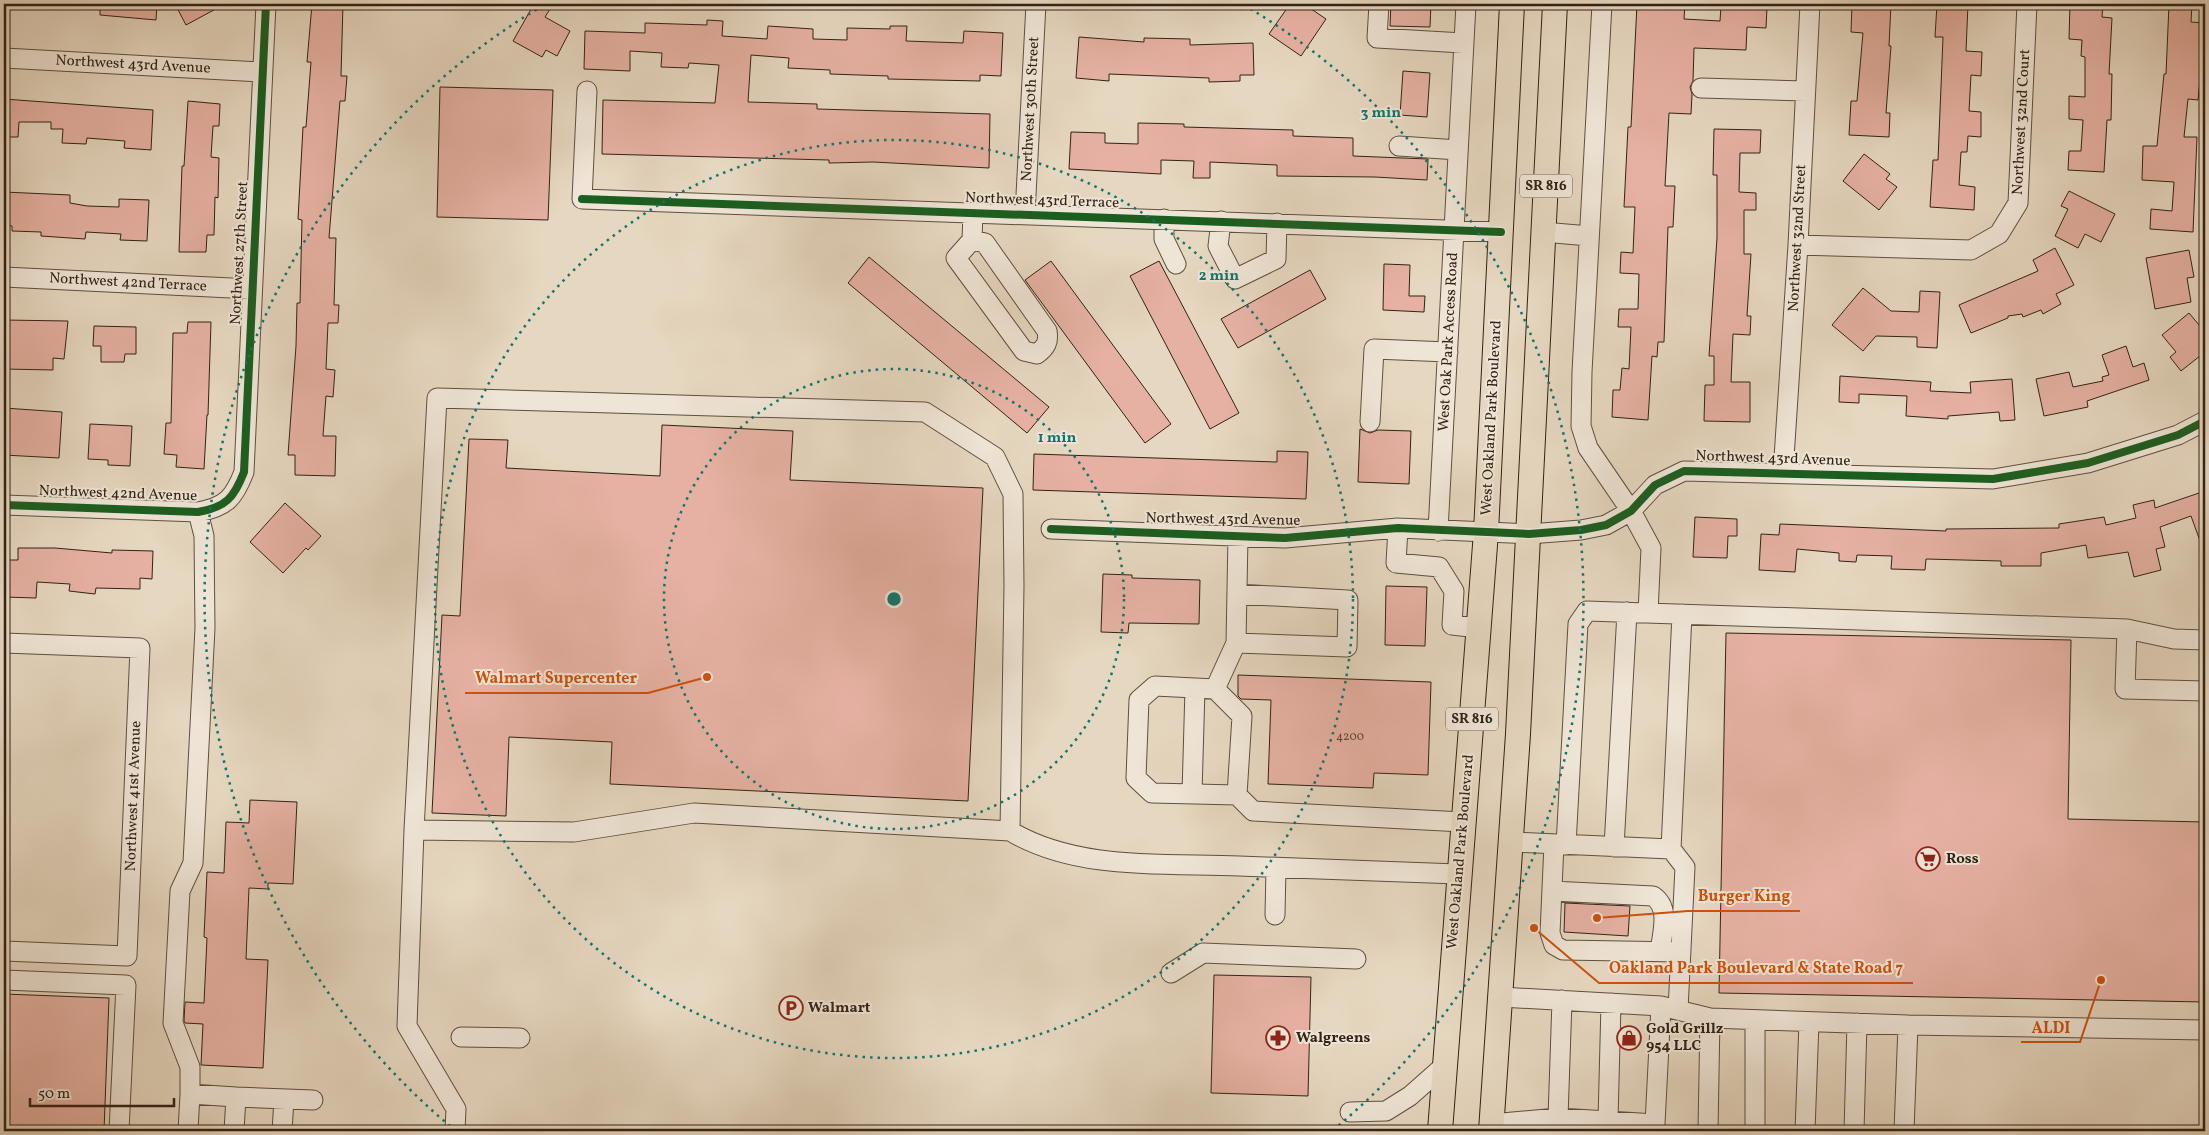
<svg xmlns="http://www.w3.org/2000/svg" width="2209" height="1135" viewBox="0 0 2209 1135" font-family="Vollkorn,serif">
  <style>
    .building { fill: #e6b1a3; stroke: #322214 }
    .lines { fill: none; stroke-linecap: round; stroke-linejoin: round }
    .minor-casing { stroke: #5f4f3f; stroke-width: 21 }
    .major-casing { stroke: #322214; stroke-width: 26 }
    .minor { stroke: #efe5d6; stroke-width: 19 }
    .major { stroke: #e6d7c0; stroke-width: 24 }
    .cycleway-casing { stroke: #efe5d6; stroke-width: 11 }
    .cycleway { stroke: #1b5e20; stroke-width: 8 }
    .ring { fill: none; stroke: #0f766e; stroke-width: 2.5; stroke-dasharray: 2.5 5 }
    .labels { text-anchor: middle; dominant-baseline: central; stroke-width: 4; stroke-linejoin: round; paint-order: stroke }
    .number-label { font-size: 12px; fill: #5f4638 }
    .shield { fill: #efe5d6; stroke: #6b5c4e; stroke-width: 1 }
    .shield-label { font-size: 14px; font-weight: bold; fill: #322214 }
    .street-label { font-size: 15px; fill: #322214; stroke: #efe5d6 }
    .poi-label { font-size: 15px; font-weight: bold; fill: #322214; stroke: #efe5d6; text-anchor: start }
    .centre { fill: #0f766e; stroke: #efe5d6; stroke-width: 2.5 }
    .ring-label { font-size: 15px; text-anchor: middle; font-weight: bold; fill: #0f766e; stroke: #efe5d6; stroke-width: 4; stroke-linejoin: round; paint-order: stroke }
    .leader { fill: none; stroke: #cd510d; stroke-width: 2 }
    .callout-dot { fill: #cd510d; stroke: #efe5d6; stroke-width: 2 }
    .callout-label { font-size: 16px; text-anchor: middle; font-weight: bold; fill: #cd510d; stroke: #efe5d6; stroke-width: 4; stroke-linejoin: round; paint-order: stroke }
  </style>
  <rect width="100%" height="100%" fill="#e6d7c0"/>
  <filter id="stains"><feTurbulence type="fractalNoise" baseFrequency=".004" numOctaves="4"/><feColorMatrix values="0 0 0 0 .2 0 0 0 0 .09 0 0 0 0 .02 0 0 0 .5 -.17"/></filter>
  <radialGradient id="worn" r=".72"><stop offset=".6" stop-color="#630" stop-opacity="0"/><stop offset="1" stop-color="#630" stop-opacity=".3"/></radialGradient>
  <!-- building -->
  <path class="building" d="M 100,4 L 157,4 L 156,20 L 100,15 Z
    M 175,4 L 225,4 L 186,25 Z
    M 312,4 L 343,4 L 341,76 L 347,76 L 345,101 L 340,101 L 329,238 L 336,238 L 334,305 L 339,305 L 338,323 L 328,323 L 326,369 L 335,370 L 333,397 L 326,396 L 323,436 L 336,436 L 335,476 L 295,475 L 295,455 L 288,455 L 296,346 L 297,303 L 300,303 L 302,220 L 298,219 L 303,127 L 306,127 L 311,62 L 307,62 Z
    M 534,4 L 553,4 L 545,17 L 570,31 L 557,56 L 546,50 L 542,57 L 513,41 Z
    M 1290,4 L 1304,4 L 1326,19 L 1301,56 L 1269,34 Z
    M 1391,4 L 1431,4 L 1430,27 L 1390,26 Z
    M 1637,4 L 1685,4 L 1684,19 L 1720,21 L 1721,6 L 1767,7 L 1766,28 L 1747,27 L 1746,50 L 1694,48 L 1693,81 L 1690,87 L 1692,94 L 1691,114 L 1669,113 L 1665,186 L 1675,186 L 1673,227 L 1668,227 L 1664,342 L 1658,342 L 1657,357 L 1652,356 L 1648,420 L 1612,417 L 1613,390 L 1620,390 L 1622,368 L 1629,369 L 1631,327 L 1618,327 L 1619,309 L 1638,309 L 1639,274 L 1620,273 L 1621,252 L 1633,253 L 1635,207 L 1624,207 L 1628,127 L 1631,127 Z
    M 1852,4 L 1891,4 L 1889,46 L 1891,46 L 1886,113 L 1890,113 L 1889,137 L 1849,135 L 1851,101 L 1857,101 L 1863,33 L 1851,32 Z
    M 1937,4 L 1968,4 L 1966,51 L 1982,52 L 1981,76 L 1971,75 L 1969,111 L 1981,112 L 1981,137 L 1968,136 L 1967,152 L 1961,152 L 1959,185 L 1975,187 L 1974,210 L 1930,207 L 1933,160 L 1938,160 L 1943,37 L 1935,37 Z
    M 2070,4 L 2103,4 L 2102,17 L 2112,18 L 2109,74 L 2112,74 L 2111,120 L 2107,120 L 2104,172 L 2068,170 L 2069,151 L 2081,151 L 2083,120 L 2069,119 L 2069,96 L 2085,97 L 2085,57 L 2081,56 L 2082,40 L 2069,39 Z
    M 2169,4 L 2192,4 L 2191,22 L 2204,23 L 2202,68 L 2201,68 L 2198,100 L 2188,99 L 2184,137 L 2197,137 L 2193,232 L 2150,229 L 2151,209 L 2172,211 L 2174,182 L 2142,180 L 2143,146 L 2157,146 L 2164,74 L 2166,74 Z
    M 707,20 L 723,21 L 722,36 L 767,39 L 768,26 L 813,29 L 813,39 L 847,40 L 847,28 L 890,29 L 890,26 L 907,26 L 906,41 L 963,43 L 964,31 L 1003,33 L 1001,76 L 980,75 L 980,81 L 888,79 L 888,76 L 830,74 L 830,70 L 788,68 L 789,58 L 751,55 L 748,102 L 817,104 L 817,109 L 990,114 L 989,168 L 873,162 L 829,163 L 829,160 L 602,154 L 603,100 L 715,103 L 719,65 L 689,63 L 688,68 L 661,67 L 662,53 L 630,51 L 630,71 L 584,69 L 585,31 L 645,33 L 645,23 L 707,25 Z
    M 1079,37 L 1144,42 L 1144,38 L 1190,39 L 1190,45 L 1253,43 L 1254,75 L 1240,75 L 1240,81 L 1209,82 L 1209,78 L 1109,74 L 1109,81 L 1076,78 Z
    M 1403,71 L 1430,73 L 1427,117 L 1400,115 Z
    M 440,87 L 553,90 L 548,220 L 437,217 Z
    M 4,99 L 153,110 L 151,150 L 124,148 L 125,141 L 87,138 L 86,144 L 62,143 L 63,129 L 51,129 L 51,122 L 19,122 L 18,137 L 4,137 Z
    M 188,101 L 220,104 L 219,126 L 213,126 L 211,157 L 219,158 L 218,198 L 215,197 L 214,235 L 207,235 L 206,252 L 179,252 L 182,166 L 184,166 Z
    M 1138,123 L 1184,124 L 1184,127 L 1293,130 L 1293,136 L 1353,138 L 1353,156 L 1428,159 L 1427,180 L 1375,177 L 1277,176 L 1277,165 L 1210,162 L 1210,178 L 1193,178 L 1194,161 L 1161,160 L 1161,174 L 1069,169 L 1071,132 L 1105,133 L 1105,143 L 1138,144 Z
    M 1714,129 L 1761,130 L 1760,153 L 1740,153 L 1739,192 L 1756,193 L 1756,210 L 1744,210 L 1744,254 L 1751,254 L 1747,316 L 1751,316 L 1750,335 L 1733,334 L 1731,382 L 1750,382 L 1750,422 L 1704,421 L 1705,385 L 1714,385 L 1714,356 L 1709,356 L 1717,238 L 1717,175 L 1713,175 Z
    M 1864,154 L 1890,174 L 1886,179 L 1897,187 L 1879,210 L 1843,181 Z
    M 2069,191 L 2115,214 L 2101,242 L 2085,234 L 2078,248 L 2055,236 L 2068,209 L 2061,206 Z
    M 4,192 L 70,195 L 70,203 L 87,206 L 119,207 L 119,199 L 149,200 L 147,241 L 120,240 L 121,234 L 86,232 L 85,239 L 41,236 L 41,232 L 12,231 L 12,226 L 4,225 Z
    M 2055,248 L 2074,285 L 2056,294 L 2061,304 L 2043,314 L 2041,310 L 2023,317 L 2022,314 L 2008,316 L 2008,318 L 1971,333 L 1959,305 L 2038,271 L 2033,260 Z
    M 2189,250 L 2194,277 L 2187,278 L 2191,302 L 2155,309 L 2146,258 Z
    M 869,257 L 1049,407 L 1027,433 L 848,283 Z
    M 1051,261 L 1171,424 L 1145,443 L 1025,280 Z
    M 1159,261 L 1239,413 L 1210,429 L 1130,276 Z
    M 1384,264 L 1410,265 L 1409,296 L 1425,296 L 1424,312 L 1383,310 Z
    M 1310,270 L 1326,299 L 1238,348 L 1221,319 Z
    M 1863,288 L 1891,311 L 1919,312 L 1920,291 L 1940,292 L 1937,348 L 1917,347 L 1917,337 L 1876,336 L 1863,351 L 1832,325 Z
    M 2189,313 L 2205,332 L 2205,352 L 2181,371 L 2170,357 L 2176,352 L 2162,335 Z
    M 4,320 L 68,321 L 64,359 L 53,358 L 53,370 L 4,369 Z
    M 188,322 L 211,322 L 208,415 L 207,415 L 204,469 L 176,467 L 177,455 L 164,454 L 166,423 L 171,423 L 173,333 L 187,333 Z
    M 94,326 L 136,327 L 136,354 L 125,354 L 124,362 L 101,362 L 101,346 L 93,346 Z
    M 2126,346 L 2133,367 L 2144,363 L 2149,380 L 2087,401 L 2088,407 L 2044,416 L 2036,379 L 2069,372 L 2073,387 L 2103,381 L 2102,377 L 2109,375 L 2102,355 Z
    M 1840,376 L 1931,382 L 1930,391 L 1971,393 L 1970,382 L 2012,379 L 2015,420 L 2000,421 L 1999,412 L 1948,416 L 1948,419 L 1906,416 L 1907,396 L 1859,394 L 1859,403 L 1839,402 Z
    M 4,408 L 62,412 L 59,458 L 4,455 Z
    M 90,424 L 132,426 L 130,466 L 108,465 L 108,460 L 88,459 Z
    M 662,425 L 793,431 L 790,480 L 983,488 L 968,801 L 610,784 L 612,742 L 509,737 L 506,816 L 432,813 L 442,615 L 460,616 L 469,439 L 508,440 L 506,468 L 660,476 Z
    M 1360,429 L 1370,433 L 1378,430 L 1411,431 L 1409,484 L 1358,482 Z
    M 1277,451 L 1308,452 L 1306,499 L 1033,490 L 1034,454 L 1277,462 Z
    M 2205,491 L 2205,549 L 2203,549 L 2191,516 L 2160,527 L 2165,547 L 2156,549 L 2161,570 L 2134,577 L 2128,552 L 2088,558 L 2086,545 L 2041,553 L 2041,566 L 2001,566 L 2001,561 L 1926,559 L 1925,570 L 1891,569 L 1892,556 L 1857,555 L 1856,562 L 1839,561 L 1839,553 L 1797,549 L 1795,572 L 1759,570 L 1761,534 L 1779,535 L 1780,524 L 1946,531 L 1946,529 L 2059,528 L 2059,524 L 2104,517 L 2106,525 L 2136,518 L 2133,505 L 2154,500 L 2155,508 Z
    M 285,503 L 321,536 L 308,550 L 306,548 L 283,573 L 250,542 Z
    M 1695,517 L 1737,519 L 1737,536 L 1728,536 L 1727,558 L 1693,557 Z
    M 18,548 L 55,548 L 112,553 L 112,550 L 153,551 L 152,579 L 140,578 L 140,589 L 96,588 L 95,594 L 69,591 L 70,584 L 37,582 L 36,598 L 4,597 L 4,560 L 18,560 Z
    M 1103,574 L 1132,575 L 1132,578 L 1200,580 L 1199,624 L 1129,623 L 1128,633 L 1101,632 Z
    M 1386,586 L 1427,587 L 1425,646 L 1385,645 Z
    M 1726,633 L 2071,640 L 2068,819 L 2205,822 L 2205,1002 L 1719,993 Z
    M 1238,675 L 1431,682 L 1428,775 L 1374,773 L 1373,788 L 1268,784 L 1271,700 L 1241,699 L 1238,696 Z
    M 250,800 L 297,802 L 293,884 L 268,883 L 268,889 L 249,888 L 246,959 L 268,960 L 263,1068 L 201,1065 L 203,1024 L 185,1023 L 184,1021 L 185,1002 L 204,1003 L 207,938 L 204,937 L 207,872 L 224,873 L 226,822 L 249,823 Z
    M 1565,903 L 1630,906 L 1628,936 L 1564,932 Z
    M 1214,975 L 1311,977 L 1308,1096 L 1211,1093 Z
    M 4,994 L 109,998 L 104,1131 L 4,1131 Z"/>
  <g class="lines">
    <!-- minor casing -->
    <g class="minor-casing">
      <path id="minor" d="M 1379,4 L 1377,38 L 1463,43
        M 1602,4 L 1582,372 L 1581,426 L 1588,448 L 1631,511 L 1651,548 L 1648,613
        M 4,58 L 262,72
        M 1701,88 L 1805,91
        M 587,91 L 582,199 L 1501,232
        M 1399,146 L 1458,150
        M 1025,214 L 1036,4
        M 1164,219 L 1164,239 L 1176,264
        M 1221,221 L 1218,246 L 1235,279 L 1276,259 L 1277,223
        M 1543,232 L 1589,236
        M 972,240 L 985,243 L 1047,331 C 1049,342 1046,347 1037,354 L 1024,351 L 956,258 L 972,240 L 973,212
        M 1798,245 L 1971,250 L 1999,234 L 2018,203 L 2027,4
        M 4,277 L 252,289
        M 1370,422 L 1374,349 L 1448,352
        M 1783,473 L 1798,245 L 1810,4
        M 4,505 L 198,512 C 226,507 234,498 244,472 L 266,4
        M 1398,528 L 1396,563 L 1439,567 L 1454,591 L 1452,625 L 1479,628
        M 1051,529 L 1285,538 L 1398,528 L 1529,534 L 1581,530 L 1606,525 L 1631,511 L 1655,485 L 1684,471 L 1993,479 L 2088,463 L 2178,435 L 2205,421
        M 1438,531 L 1466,4
        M 1237,594 L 1348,600 L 1347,647 L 1236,643 L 1238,536
        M 2127,629 L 2125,689 L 2205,691
        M 4,643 L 140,648 L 127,956 L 4,951
        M 1215,689 L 1242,716 L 1237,795 L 1152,793 L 1136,778 L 1139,700 L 1155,686 L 1215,689 L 1236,643
        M 1192,794 L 1195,688
        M 1237,795 L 1253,811 L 1463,822
        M 414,830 L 574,832 L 694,813 L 1010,831 L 1014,586 L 1013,494 L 995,457 L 925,412 L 437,398 L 414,830 L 407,1026 L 456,1109 L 455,1131
        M 1010,831 C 1077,871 1164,863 1239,866 C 1313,869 1386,871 1459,874
        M 1512,842 L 1671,849 L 1685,867 L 1678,1010
        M 1554,844 L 1550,933 L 1554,945 L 1563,950 L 1681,952
        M 1566,845 L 1578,624 L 1587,611 L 2127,629 L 2174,639 L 2205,640
        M 1614,847 L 1627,612
        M 1671,849 L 1682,614
        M 1552,891 L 1653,896 C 1671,908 1662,933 1660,952
        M 1275,915 L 1276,868
        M 1171,973 L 1203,953 L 1356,959
        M 4,980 L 126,985 L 119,1131
        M 1501,997 L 1661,1006 L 1710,1018 L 1908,1025 L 1904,1131
        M 1908,1025 L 2205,1030
        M 461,1037 L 520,1038
        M 190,1094 L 190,1067 L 173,1023 L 180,891 L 193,863 L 205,628 L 204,536 L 198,512
        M 1350,1112 L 1386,1111 L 1410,1096 L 1445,1065
        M 1558,1118 L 1608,1121 L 1611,1003
        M 1608,1121 L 1655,1124 L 1661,1006
        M 1491,1124 L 1558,1118 L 1562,1000
        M 188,1131 L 190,1094 L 236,1097
        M 234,1131 L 236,1097 L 313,1100
        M 282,1131 L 284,1099
        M 1708,1131 L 1710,1018
        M 1755,1131 L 1755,1020
        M 1805,1131 L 1809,1022
        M 1854,1131 L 1857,1023"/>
    </g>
    <!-- major casing -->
    <g class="major-casing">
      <path id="major" d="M 1440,1131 L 1486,532 L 1512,4
        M 1491,1131 L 1518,734 L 1555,4"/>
    </g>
    <!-- minor -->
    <use href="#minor" class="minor"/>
    <!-- major -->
    <use href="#major" class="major"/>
    <!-- cycleway casing -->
    <g class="cycleway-casing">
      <path id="cycleway" d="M 582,199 L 1501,232
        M 4,505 L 198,512 C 226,507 234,498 244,472 L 266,4
        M 1051,529 L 1285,538 L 1398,528 L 1529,534 L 1581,530 L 1606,525 L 1631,511 L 1655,485 L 1684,471 L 1993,479 L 2088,463 L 2178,435 L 2205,421"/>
    </g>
    <!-- cycleway -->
    <use href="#cycleway" class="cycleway"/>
  </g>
  <!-- distance rings -->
  <g class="ring">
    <circle cx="894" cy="599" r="230"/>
    <circle cx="894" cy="599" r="459"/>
    <path d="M456 1131A689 689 0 0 1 544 5M1244 5A689 689 0 0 1 1332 1131"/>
  </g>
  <!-- icons -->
  <defs>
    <g id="supermarket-ring" transform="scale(1.25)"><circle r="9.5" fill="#efe5d6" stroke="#8f2418" stroke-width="1.5"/><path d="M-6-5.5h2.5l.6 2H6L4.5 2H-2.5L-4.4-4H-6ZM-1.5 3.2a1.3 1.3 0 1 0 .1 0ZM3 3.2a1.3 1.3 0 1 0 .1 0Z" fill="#8f2418"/></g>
    <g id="parking-ring" transform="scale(1.25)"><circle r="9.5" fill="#efe5d6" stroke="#8f2418" stroke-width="1.5"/><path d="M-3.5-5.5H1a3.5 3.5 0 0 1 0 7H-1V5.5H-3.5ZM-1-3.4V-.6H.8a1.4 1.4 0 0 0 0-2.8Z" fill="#8f2418"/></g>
    <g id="pharmacy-ring" transform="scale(1.25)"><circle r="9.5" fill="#efe5d6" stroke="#8f2418" stroke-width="1.5"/><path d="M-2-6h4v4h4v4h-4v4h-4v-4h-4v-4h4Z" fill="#8f2418"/></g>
    <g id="shop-ring" transform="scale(1.25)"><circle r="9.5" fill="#efe5d6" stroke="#8f2418" stroke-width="1.5"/><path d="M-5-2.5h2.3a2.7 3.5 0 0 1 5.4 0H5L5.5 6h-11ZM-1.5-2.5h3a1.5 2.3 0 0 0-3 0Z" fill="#8f2418"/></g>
  </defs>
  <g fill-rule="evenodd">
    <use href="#supermarket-ring" x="1928" y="859"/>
    <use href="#parking-ring" x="791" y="1008"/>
    <use href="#pharmacy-ring" x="1278" y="1038"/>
    <use href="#shop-ring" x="1629" y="1038"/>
  </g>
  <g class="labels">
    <!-- number labels -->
    <g class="number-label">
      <text x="1350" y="737">4200</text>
    </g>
    <!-- shield labels -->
    <g class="shield">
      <rect x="1520" y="174.5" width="52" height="23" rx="4"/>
      <rect x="1446" y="707.5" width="52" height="23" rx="4"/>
    </g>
    <g class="shield-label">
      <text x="1546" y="186">SR 816</text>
      <text x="1472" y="719">SR 816</text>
    </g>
    <!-- street labels -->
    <g class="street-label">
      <text transform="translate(133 65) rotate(3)">Northwest 43rd Avenue</text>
      <text transform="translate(1031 109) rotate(-87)">Northwest 30th Street</text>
      <text transform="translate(2022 122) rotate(-87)">Northwest 32nd Court</text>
      <text transform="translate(1042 201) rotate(2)">Northwest 43rd Terrace</text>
      <text transform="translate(1798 238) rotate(-87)">Northwest 32nd Street</text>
      <text transform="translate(240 253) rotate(-87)">Northwest 27th Street</text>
      <text transform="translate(128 283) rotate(3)">Northwest 42nd Terrace</text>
      <text transform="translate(1449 342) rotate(-87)">West Oak Park Access Road</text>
      <text transform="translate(1492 418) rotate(-87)">West Oakland Park Boulevard</text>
      <text transform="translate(1773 459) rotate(2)">Northwest 43rd Avenue</text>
      <text transform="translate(118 494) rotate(2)">Northwest 42nd Avenue</text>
      <text transform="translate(1223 520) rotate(1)">Northwest 43rd Avenue</text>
      <text transform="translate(134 796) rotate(-88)">Northwest 41st Avenue</text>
      <text transform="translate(1461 852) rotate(-85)">West Oakland Park Boulevard</text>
    </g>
    <!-- poi labels -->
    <g class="poi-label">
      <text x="1946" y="859">Ross</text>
      <text x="808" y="1008">Walmart</text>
      <text x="1646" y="1029">Gold Grillz<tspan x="1646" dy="17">954 LLC</tspan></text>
      <text x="1296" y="1038">Walgreens</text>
    </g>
  </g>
  <circle cx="894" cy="599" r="8" class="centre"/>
  <g class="ring-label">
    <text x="1381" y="117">3 min</text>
    <text x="1219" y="280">2 min</text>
    <text x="1057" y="442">1 min</text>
  </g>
  <!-- callouts -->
  <path class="leader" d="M707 677L648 693H465M1597 918L1688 911H1800M1534 928L1599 983H1913M2101 980L2080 1042H2021"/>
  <g class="callout-dot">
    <circle cx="707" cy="677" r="5"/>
    <circle cx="1597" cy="918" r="5"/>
    <circle cx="1534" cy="928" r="5"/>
    <circle cx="2101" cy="980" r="5"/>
  </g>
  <g class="callout-label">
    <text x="556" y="683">Walmart Supercenter</text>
    <text x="1744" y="901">Burger King</text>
    <text x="1756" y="973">Oakland Park Boulevard &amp; State Road 7</text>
    <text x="2051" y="1033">ALDI</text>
  </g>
  <!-- margin -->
  <rect width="2209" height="1135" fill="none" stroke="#e6d7c0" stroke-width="20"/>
  <rect x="5" y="5" width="2199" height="1125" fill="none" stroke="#322214" stroke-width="2.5"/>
  <rect x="10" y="10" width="2189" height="1115" fill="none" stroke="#322214"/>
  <!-- scale -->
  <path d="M30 1098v8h144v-8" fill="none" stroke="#322214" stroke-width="2.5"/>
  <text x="38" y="1098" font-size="15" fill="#322214" stroke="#efe5d6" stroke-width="4" paint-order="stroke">50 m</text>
  <rect width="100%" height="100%" filter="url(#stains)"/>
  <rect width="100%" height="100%" fill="url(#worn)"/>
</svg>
